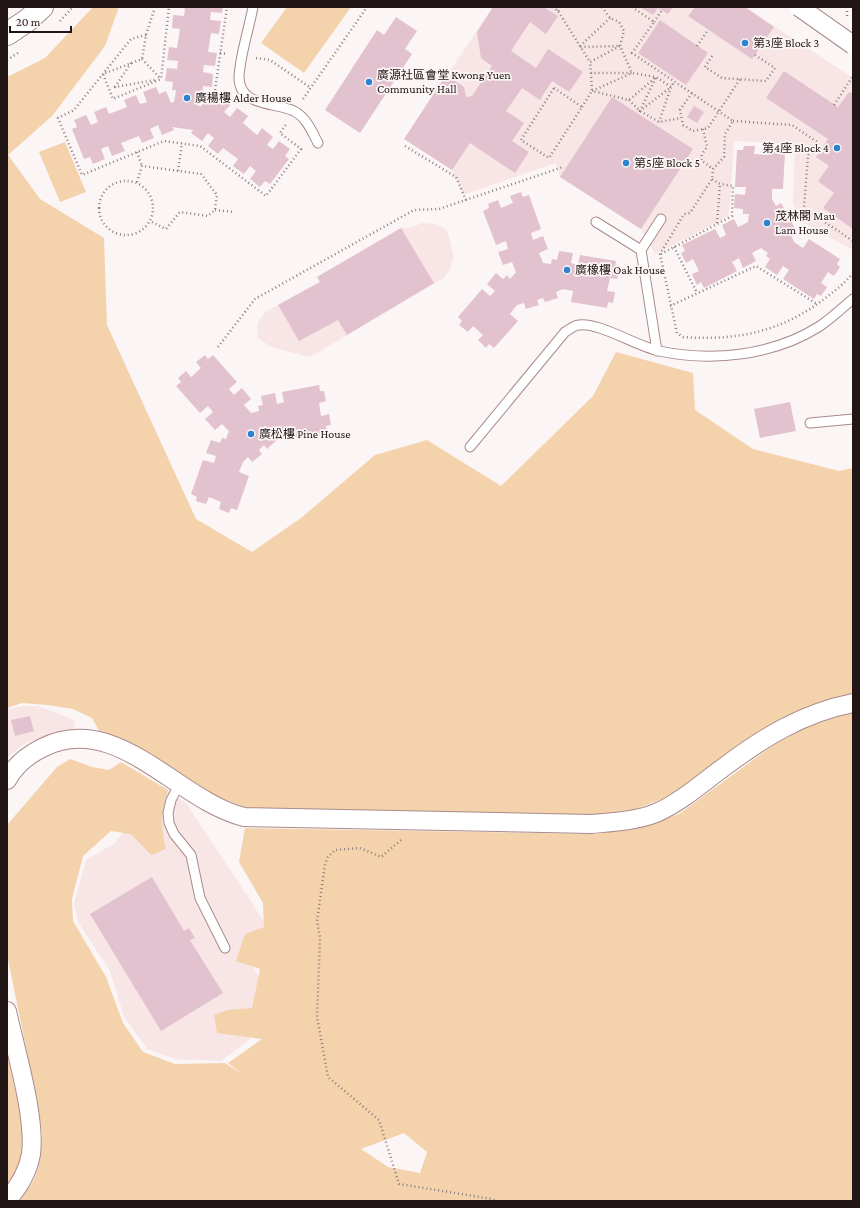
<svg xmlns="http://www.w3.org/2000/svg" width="860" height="1208" viewBox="0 0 860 1208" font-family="'Crimson Pro','Noto Sans TC',serif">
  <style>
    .built { fill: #f8e6e6 }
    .green { fill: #f3d2ac; fill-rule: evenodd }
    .building { fill: #e2c2ce }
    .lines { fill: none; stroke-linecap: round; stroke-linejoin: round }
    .service-casing { stroke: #aa8a8a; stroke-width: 11 }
    .minor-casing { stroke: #aa8a8a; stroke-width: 20 }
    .tertiary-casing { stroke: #aa8a8a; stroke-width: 24 }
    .path { stroke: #8a8080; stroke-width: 2.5; stroke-dasharray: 1 3; stroke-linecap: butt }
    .service { stroke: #fff; stroke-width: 9 }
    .minor { stroke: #fff; stroke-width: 18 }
    .tertiary { stroke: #fff; stroke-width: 22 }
    .minor-bridge-casing { stroke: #aa8a8a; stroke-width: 20; stroke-linecap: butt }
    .minor-bridge { stroke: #fff; stroke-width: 18 }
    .poi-dot { fill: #2c84d1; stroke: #fcf5f5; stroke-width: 1.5 }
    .labels { text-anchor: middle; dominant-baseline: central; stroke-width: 3.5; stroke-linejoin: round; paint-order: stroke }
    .poi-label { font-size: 12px; fill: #211515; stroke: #fcf5f5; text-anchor: start }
  </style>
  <rect width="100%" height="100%" fill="#fcf5f5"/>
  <!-- built -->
  <path class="built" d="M 493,7 L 745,7 L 853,78 L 853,250 L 804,223 L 793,204 L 795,144 L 734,141 L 729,216 L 655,254 L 641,229 L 560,177 L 556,163 L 463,195 L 452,170 L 404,139 Z
    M 422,223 L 435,224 L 447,230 L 454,257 L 450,269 L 444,278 L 310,357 L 271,347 L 258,338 L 257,324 L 265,312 L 319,282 L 317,277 L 401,228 L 412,227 Z
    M 23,706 L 39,706 L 74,720 L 75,730 L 25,743 L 7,758 L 7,709 Z
    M 158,785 L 186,803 L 271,932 L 244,955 L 285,1013 L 221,1061 L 175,1059 L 147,1049 L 124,1017 L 110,971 L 78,922 L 74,903 L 86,860 L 115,843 Z"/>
  <!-- green -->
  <path class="green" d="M 93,7 L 119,7 L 105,46 L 52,116 L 8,155 L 40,199 L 104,238 L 107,325 L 196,519 L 252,552 L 301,518 L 375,455 L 427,440 L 501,486 L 593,396 L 616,352 L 693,373 L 695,410 L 753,449 L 839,471 L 853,468 L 853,696 L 769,727 L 734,748 L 670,796 L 633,810 L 590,815 L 249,809 C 234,802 216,797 201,788 C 167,767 138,743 99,731 L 92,718 L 73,709 L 47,705 L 22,703 L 7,708 L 7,77 L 45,58 Z
    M 287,7 L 351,7 L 304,73 L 261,43 Z
    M 65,142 L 86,192 L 60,202 L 39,152 Z
    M 853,711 L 853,1201 L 20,1201 L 34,1180 L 38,1168 L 41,1154 L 42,1132 L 36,1096 L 7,955 L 7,825 L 57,767 L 70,759 L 92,767 L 109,770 L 121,762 L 168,790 C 161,813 160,826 166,849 L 151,855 L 131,834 L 111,831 L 83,856 L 72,899 L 73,921 L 106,977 L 123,1023 L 143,1052 L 175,1064 L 225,1063 L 241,1073 L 228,1063 L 262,1039 L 217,1033 L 214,1015 L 228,1010 L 252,1008 L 260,969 L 236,961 L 245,934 L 264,927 L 263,903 L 239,862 L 245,828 L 591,834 L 637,829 L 679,814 L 775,744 L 825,717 ZM 404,1133 L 427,1152 L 420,1173 L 388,1167 L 361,1149 Z
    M 7,1054 C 13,1084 26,1122 22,1152 C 20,1165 13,1176 7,1186 Z"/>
  <!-- building -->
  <path class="building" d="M 181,7 L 223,7 L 222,13 L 211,12 L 210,20 L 221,21 L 219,34 L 211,33 L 208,52 L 217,53 L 215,66 L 204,65 L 203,72 L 213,74 L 212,87 L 203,86 L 203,94 L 199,93 L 198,105 L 200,107 L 209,97 L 215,102 L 220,95 L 231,104 L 224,112 L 230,117 L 237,108 L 248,116 L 243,123 L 257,135 L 262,128 L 273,137 L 267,145 L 273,149 L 279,141 L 290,149 L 285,156 L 289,159 L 270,184 L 265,181 L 260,187 L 250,179 L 256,171 L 250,166 L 244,174 L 233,166 L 238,159 L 223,148 L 218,154 L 208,146 L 214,138 L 208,133 L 202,141 L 191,133 L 193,130 L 172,127 L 174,130 L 162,135 L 158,125 L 150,129 L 154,138 L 142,143 L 139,136 L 121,143 L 125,151 L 112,156 L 108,146 L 101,149 L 105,159 L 93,164 L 90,157 L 84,159 L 72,129 L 77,127 L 74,120 L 86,115 L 91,125 L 98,122 L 94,112 L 106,107 L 109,114 L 127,107 L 124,100 L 136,95 L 140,104 L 147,102 L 143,92 L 156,87 L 159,94 L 166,91 L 171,103 L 174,102 L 176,90 L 172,90 L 173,82 L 165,81 L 167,68 L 177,69 L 178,61 L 167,60 L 169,47 L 177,48 L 180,29 L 172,28 L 173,15 L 184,16 L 185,9 Z
    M 493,7 L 544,7 L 558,16 L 546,34 L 530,22 L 511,51 L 536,68 L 548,49 L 583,72 L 569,92 L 552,81 L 540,100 L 522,88 L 506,111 L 524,123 L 512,141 L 529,152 L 515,173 L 470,143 L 452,170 L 404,139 L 446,75 L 464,87 L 466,97 L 472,96 L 492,66 L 481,58 L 477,32 Z
    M 640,7 L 673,7 L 668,14 L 658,8 L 653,15 Z
    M 695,7 L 745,7 L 774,27 L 752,59 L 688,16 Z
    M 396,17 L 417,31 L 405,49 L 412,54 L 360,133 L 325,110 L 377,30 L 384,35 Z
    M 660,20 L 708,53 L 686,85 L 638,53 Z
    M 784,71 L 838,107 L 849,92 L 853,94 L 853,229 L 823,208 L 834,193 L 818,181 L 829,166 L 816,157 L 828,139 L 766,98 Z
    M 612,97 L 693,149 L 641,229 L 560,177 Z
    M 694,106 L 704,112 L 697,123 L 687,117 Z
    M 744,146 L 755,146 L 754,154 L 767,155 L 768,147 L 779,148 L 778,153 L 785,153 L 783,189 L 772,189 L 772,199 L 776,206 L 781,203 L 788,215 L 783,217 L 786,223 L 791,221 L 797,232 L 791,235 L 794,242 L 803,248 L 809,239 L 840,259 L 837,264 L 840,267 L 834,276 L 828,272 L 821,283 L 827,287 L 821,296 L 817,294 L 814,299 L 783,279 L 789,270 L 783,266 L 777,275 L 765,267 L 770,259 L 766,256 L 768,253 L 761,248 L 752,253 L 756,261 L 743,268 L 739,258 L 732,262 L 737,271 L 704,288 L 701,282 L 697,285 L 692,274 L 699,271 L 693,259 L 686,263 L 681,253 L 685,251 L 682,245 L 715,229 L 720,238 L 726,235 L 722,225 L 734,219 L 738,227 L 748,222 L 749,214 L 743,214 L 743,209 L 734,208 L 735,194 L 745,195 L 746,187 L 735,187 L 737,150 L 743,150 Z
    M 521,192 L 523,197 L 529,195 L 541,229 L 531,233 L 533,240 L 543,236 L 548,249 L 539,253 L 543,263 L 551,264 L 552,259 L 557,260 L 559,251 L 573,253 L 571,263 L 578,265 L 580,255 L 616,261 L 615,268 L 620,269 L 617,279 L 610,278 L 607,291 L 615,292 L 613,303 L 608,302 L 607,308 L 571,302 L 573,291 L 563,289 L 556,292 L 558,298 L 545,302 L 543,298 L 537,300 L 539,305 L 526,309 L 524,303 L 517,305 L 510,314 L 518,321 L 494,348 L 489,344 L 486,348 L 478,340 L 483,335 L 473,326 L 468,332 L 459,325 L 462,321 L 458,317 L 482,289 L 490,296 L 495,291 L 487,284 L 496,273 L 503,279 L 507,275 L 510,279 L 516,272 L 512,262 L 503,265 L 498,252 L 508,249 L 506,241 L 496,245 L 483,211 L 489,208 L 488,204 L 498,200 L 501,208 L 513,203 L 510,196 Z
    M 401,228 L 434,283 L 347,335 L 338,320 L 299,341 L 278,305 L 320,282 L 317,277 Z
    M 205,355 L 208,359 L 213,355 L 237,382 L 229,389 L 234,395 L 242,388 L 251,399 L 244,405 L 251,413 L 259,411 L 258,406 L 263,405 L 261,396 L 275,393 L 277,404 L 284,402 L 282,392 L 319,385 L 320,391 L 324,391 L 326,401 L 319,403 L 321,416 L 329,414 L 331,425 L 326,426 L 327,432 L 291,439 L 289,429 L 279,430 L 273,435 L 277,440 L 267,449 L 264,445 L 259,450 L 262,454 L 252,462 L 248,457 L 243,462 L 239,472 L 249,476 L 237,510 L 231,508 L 229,513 L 219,509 L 221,502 L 209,497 L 206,504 L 196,501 L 197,497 L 191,494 L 203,460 L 214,463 L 216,456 L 206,453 L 211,440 L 220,443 L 222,438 L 226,439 L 229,431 L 222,424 L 215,430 L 205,419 L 213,412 L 208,406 L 200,413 L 176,386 L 181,382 L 178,378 L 186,371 L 191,377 L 201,368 L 196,362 Z
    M 790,402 L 796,431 L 760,438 L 754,409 Z
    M 30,716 L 34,731 L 15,736 L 11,720 Z
    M 152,877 L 184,931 L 189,928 L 195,938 L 190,940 L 223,993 L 161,1031 L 90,914 Z"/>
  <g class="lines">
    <!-- service casing -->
    <g class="service-casing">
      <path id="service" d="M 253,7 C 249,29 240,55 239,77 C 239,107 275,102 294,111 C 307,118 312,132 318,143
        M 596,222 L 641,250 L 661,219
        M 641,250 L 657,351
        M 810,423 L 853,419
        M 470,447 L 565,332 C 569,330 574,325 579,325 C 599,322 636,346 659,351 C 712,362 773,356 820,326 C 832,318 842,308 853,299
        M 179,785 L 171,800 L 168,813 L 169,823 L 174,834 L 191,855 L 200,898 L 225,948"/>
    </g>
    <!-- minor casing -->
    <g class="minor-casing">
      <path id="minor" d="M 7,780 C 15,765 28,755 42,748 C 117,710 176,800 244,817 L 591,824 C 612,822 636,821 656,813 C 681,802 702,783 724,767 C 764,737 803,713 853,703
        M 7,1011 C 15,1049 36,1117 31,1154 C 28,1171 19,1187 7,1200"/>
    </g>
    <!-- tertiary casing -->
    <g class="tertiary-casing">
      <path id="tertiary" d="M 7,34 L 28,20 L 42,7"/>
    </g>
    <!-- path -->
    <path class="path" d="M 155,7 L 146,35 L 142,59 L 103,74 L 113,99 L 161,79 L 169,7
      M 552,7 L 558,11 L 590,62
      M 602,7 L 610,18 L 619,22 L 624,31 L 620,46 L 632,73 L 656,77 L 671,87 L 674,82
      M 632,7 L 654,22 L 632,53 L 733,121 L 725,134 L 724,157 L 713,169 L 712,179 L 690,213 L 684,214 L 660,254 L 677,333 L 683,337 C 739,341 784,331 828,296 C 837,289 846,282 853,273
      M 847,7 L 847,18
      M 558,11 L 559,7
      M 610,18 L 579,47 L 620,46 L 590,62 L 591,73 L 632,73 L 592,91 L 629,100 L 656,77 L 640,111 L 671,87 L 659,122
      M 60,21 L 73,7
      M 654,22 L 662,10
      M 146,35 L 131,39 L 74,110 L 58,118 L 82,175 L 164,141 L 200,146 L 266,196 L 301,149 L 280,133 L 287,123
      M 697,46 L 708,30
      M 220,53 L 228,54
      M 712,56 L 705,67 L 722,78 L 766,81 L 775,68 L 755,55
      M 256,58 L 270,60 L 311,88
      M 142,59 L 160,78
      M 7,60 L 18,53
      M 131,63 L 115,87 L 155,80
      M 554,88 L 582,107 L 549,158 L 521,140 Z
      M 215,90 L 227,7
      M 692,93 L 680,110 L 683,125 L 693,131 L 708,128 L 740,79
      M 303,99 L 367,7
      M 629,100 L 640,111 L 659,122 L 681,118
      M 834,105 L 853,76
      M 582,107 L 592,91 L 591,73
      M 733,121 L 792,125 L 817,142 L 808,155 L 804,208 L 853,241
      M 703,129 L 707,147 L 702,154 L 701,160 L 713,169
      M 405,146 L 456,177 L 466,200
      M 137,152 L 142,166
      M 178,171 L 182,143
      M99 208a27 27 0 1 1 54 0a27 27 0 1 1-54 0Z
      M 137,182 L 142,166 L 201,174 L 217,195 L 215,210 L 208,216 L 180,212 L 166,229 L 150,221
      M 215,210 L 234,212
      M 717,223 L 720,184
      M 674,247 L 697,293
      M 661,254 L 732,216 L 733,186 L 720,184 L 712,179
      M 670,306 L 756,266 L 817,304
      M 218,347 L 255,299 L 414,210 L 439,209 L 563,167
      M 401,840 L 381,857 L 360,848 L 335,850 L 328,857 L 325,864 L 317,921 L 320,938 L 317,1017 L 328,1077 L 379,1120 L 399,1184 L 492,1199 L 495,1201"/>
    <!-- service -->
    <use href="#service" class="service"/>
    <!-- minor -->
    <use href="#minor" class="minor"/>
    <!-- tertiary -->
    <use href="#tertiary" class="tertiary"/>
    <!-- minor-bridge casing -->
    <g class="minor-bridge-casing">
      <path id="minor-bridge" d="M 799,7 L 853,45"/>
    </g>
    <!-- minor-bridge -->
    <use href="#minor-bridge" class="minor-bridge"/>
  </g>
  <!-- markers -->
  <g class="poi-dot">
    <circle cx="745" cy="43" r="4"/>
    <circle cx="369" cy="82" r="4"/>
    <circle cx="187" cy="98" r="4"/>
    <circle cx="837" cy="148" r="4"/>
    <circle cx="626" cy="163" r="4"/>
    <circle cx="767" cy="223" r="4"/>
    <circle cx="567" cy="270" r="4"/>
    <circle cx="251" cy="434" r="4"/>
  </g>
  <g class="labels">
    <!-- poi labels -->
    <g class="poi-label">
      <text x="753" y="43">第3座 Block 3</text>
      <text x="377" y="75">廣源社區會堂 Kwong Yuen<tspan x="377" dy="14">Community Hall</tspan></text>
      <text x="195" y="98">廣楊樓 Alder House</text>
      <text x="829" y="148" text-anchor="end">第4座 Block 4</text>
      <text x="634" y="163">第5座 Block 5</text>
      <text x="775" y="216">茂林閣 Mau<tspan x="775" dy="14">Lam House</tspan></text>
      <text x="575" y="270">廣橡樓 Oak House</text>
      <text x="259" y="434">廣松樓 Pine House</text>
    </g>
  </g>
  <!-- border -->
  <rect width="860" height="1208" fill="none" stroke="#211515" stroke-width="16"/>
  <!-- scale -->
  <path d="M10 26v6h61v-6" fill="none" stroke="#211515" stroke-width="2"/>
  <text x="16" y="26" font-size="12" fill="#211515" stroke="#fcf5f5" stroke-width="3" paint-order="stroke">20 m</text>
</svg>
